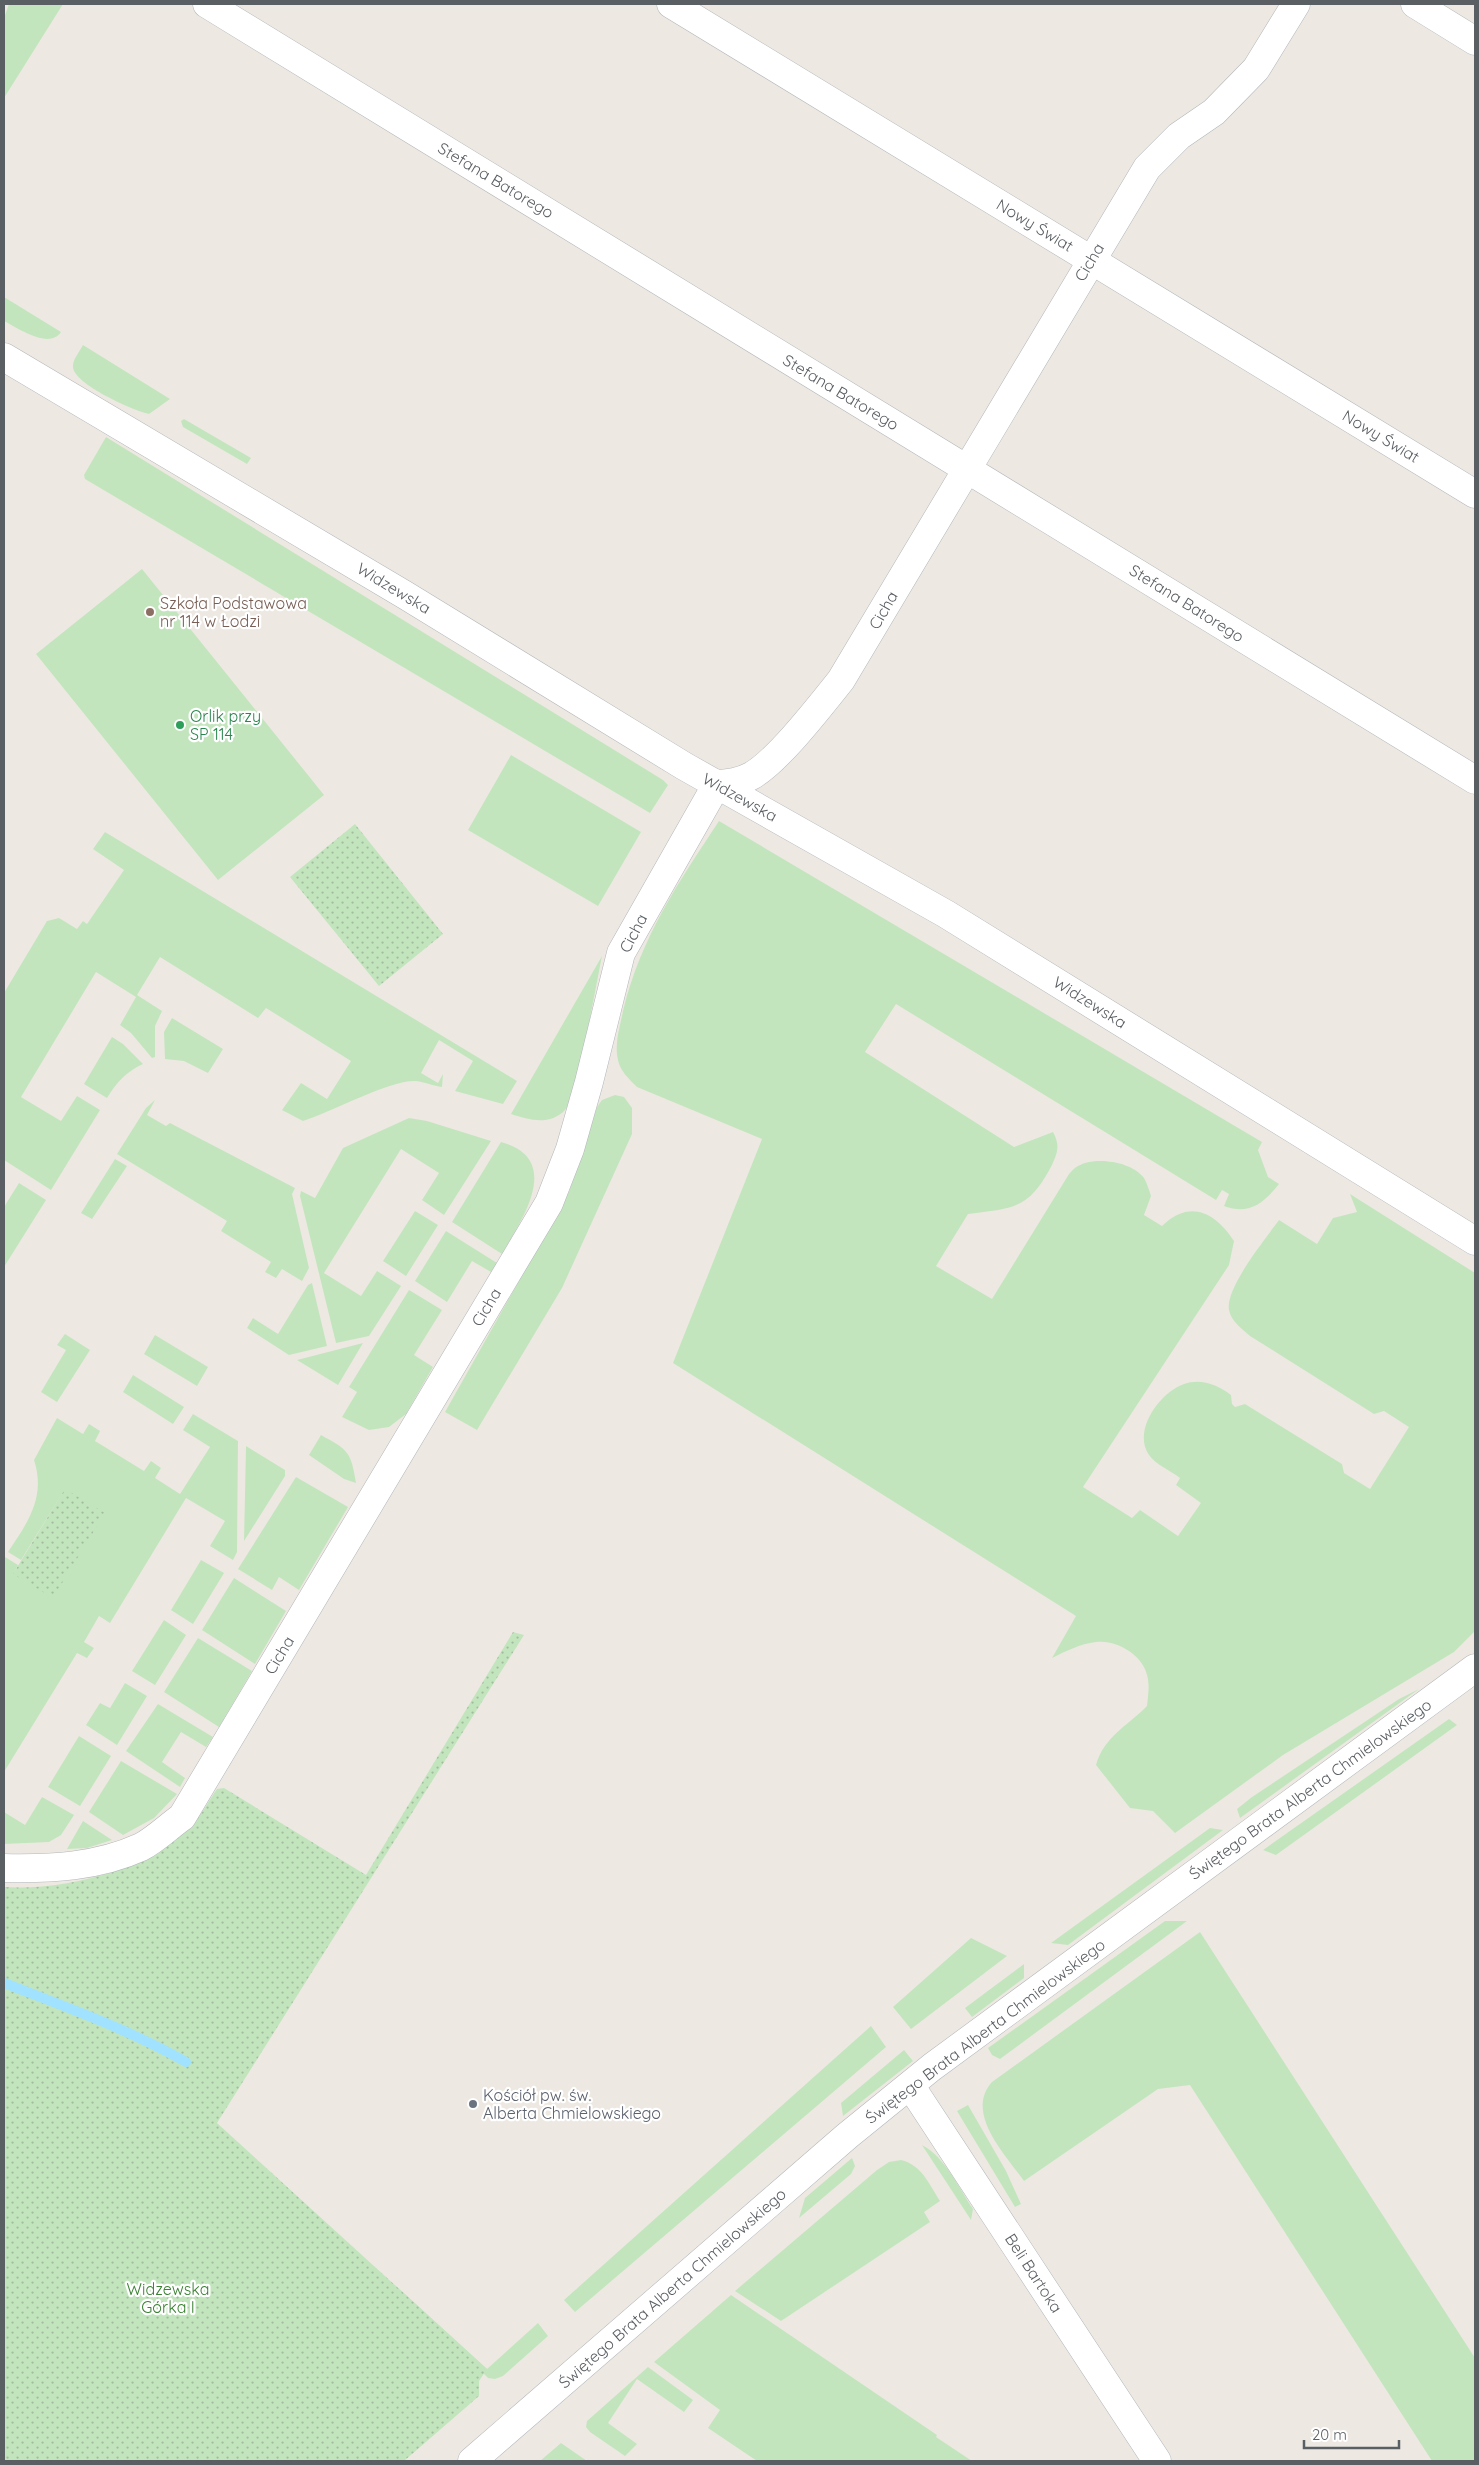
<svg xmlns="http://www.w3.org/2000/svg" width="1479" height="2465" viewBox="0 0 1479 2465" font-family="Quicksand,sans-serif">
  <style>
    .grass { fill: #c3e5be }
    .park { fill: url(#park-dots) }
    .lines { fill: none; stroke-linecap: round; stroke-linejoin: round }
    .stream { stroke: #a0e2ff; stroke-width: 10 }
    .minor-casing { stroke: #b3b6ba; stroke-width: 29 }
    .minor { stroke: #fff; stroke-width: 28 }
    .education-dot { fill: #8d6e63; stroke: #fff; stroke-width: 2 }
    .leisure-dot { fill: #2e9e5b; stroke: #fff; stroke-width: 2 }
    .worship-dot { fill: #6b7280; stroke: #fff; stroke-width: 2 }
    .labels { text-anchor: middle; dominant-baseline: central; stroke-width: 4.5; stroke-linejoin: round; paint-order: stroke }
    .street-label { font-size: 16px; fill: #5a5f63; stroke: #fff }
    .education-label { font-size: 16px; fill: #785e54; stroke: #fff; text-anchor: start }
    .leisure-label { font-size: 16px; fill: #27864d; stroke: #fff; text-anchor: start }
    .worship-label { font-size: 16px; fill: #5b616d; stroke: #fff; text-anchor: start }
    .park-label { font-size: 16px; fill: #3a8133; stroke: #fff }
  </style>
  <defs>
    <pattern id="park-dots" width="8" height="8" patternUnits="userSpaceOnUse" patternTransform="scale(1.25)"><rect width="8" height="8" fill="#c3e5be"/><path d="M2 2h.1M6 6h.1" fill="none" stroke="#a1bd9e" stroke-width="1.8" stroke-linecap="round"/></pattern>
  </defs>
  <rect width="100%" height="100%" fill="#ede9e2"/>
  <!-- grass -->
  <path class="grass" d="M 9,4 L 63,4 L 4,98 L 4,18 Z
    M 4,297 L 61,332 C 49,350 18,328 4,321 Z
    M 83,345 L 170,399 L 149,414 C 134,411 71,383 73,366 C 73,359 80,351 83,345 Z
    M 184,419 L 251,458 L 247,464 L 183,427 L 181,421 Z
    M 106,437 L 663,780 L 668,785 L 650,813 L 85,479 L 84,475 Z
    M 142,569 L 324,795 L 218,880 L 36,654 Z
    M 511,755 L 641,832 L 598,906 L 468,830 Z
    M 719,821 L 1262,1142 L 1258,1150 L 1268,1177 L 1279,1184 C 1263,1204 1249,1215 1224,1206 L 1229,1194 L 1222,1190 L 1216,1200 L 896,1004 L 865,1052 L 1014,1147 L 1053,1132 C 1060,1145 1058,1152 1052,1165 C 1029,1209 1015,1208 968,1214 L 936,1266 L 992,1299 L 1069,1174 C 1071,1172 1074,1168 1078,1166 C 1094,1156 1132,1161 1144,1178 C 1147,1183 1149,1190 1151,1196 L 1144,1215 L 1162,1226 C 1190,1199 1215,1212 1234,1241 L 1229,1265 L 1083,1487 L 1132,1518 L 1140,1510 L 1178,1536 L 1201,1503 L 1176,1485 L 1180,1478 C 1171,1471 1155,1464 1149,1455 C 1132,1431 1160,1392 1184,1384 C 1201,1378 1218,1385 1231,1395 L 1232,1404 L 1235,1407 L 1245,1404 L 1342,1464 L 1344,1473 L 1370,1489 L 1409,1427 L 1384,1411 L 1374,1414 L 1250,1336 C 1242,1329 1231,1321 1229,1310 C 1225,1288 1266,1238 1279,1220 L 1317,1244 L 1333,1218 L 1357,1212 L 1350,1194 L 1475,1273 L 1475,1631 L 1454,1652 L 1283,1755 L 1175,1833 L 1153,1811 L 1130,1808 L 1096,1765 C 1104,1737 1127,1726 1147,1706 C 1148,1696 1150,1685 1147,1675 C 1143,1655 1116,1639 1096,1642 C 1080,1644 1066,1651 1052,1658 L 1076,1616 L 673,1363 L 762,1139 L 637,1087 C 629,1079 620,1071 618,1060 C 614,1043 620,1027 623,1011 C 641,937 678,883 719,821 Z
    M 105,832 L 517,1081 L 503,1104 L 455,1091 L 473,1061 L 439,1040 L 421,1073 L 438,1083 L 443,1074 L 442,1087 C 434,1086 424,1082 416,1081 C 389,1080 332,1112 303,1121 L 282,1110 L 301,1083 L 327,1099 L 351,1061 L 266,1008 L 258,1018 L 160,957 L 137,995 L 162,1011 L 155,1026 L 155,1057 L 152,1058 L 131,1033 L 120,1025 L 136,997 L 96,972 L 21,1097 L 61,1121 L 77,1096 L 100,1110 L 51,1190 L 4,1160 L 4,993 L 47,921 L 59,918 L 77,929 L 83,921 L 87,924 L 124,870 L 93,849 Z
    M 602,956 C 597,980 577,1098 565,1110 C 550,1126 529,1120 511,1114 Z
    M 172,1018 L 223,1049 L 208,1073 L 184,1061 L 165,1059 L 164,1032 Z
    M 112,1037 L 123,1044 L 143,1064 C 126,1072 117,1082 107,1098 L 84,1084 Z
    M 615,1095 L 624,1097 L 632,1108 L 632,1134 L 562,1288 L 477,1430 L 445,1412 L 569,1192 L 597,1107 L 602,1100 Z
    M 155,1100 L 147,1115 L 166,1126 L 170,1123 L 295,1188 L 292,1194 L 309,1268 L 302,1281 L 282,1269 L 276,1278 L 265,1272 L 271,1262 L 221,1231 L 227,1221 L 117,1154 L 146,1108 Z
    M 409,1118 L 427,1121 L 491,1141 L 444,1215 L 422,1200 L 439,1173 L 401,1149 L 324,1273 L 361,1296 L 377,1271 L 401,1286 L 369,1336 L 336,1343 L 300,1196 L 301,1191 L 315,1198 L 343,1148 Z
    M 501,1142 C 564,1159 522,1219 502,1254 L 452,1222 Z
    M 115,1159 L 127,1166 L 92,1219 L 81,1213 Z
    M 19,1183 L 46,1200 L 4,1267 L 4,1207 Z
    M 415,1211 L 438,1225 L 406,1276 L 383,1261 Z
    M 446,1231 L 497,1263 L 491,1272 L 472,1261 L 447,1302 L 415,1281 Z
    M 312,1283 L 327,1346 L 289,1355 L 247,1328 L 253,1318 L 278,1334 L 308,1285 Z
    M 409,1290 L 442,1310 L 414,1355 L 433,1367 L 406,1414 L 389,1427 L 369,1430 L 342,1417 L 357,1392 L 349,1387 Z
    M 65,1334 L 90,1350 L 57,1402 L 41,1392 L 66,1350 L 57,1345 Z
    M 155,1335 L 208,1367 L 197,1386 L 144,1354 Z
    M 363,1343 L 338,1385 L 297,1360 Z
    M 133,1375 L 184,1407 L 173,1424 L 123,1392 Z
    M 193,1414 L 238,1441 L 237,1552 L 233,1560 L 210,1546 L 225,1521 L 186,1498 L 110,1623 L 99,1616 L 84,1642 L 94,1648 L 87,1658 L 77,1653 L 4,1772 L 4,1560 L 5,1557 L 18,1565 L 14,1573 L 65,1489 L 21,1560 L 8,1552 C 28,1522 46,1497 34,1460 L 57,1418 L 83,1434 L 89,1424 L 100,1431 L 95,1441 L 144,1471 L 151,1461 L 161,1468 L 155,1478 L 180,1494 L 210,1447 L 183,1430 Z
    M 321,1435 C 348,1450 351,1451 356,1483 L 344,1479 L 309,1455 Z
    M 246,1446 L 285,1470 L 285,1476 L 244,1541 Z
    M 296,1477 L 348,1507 L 299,1590 L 279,1577 L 272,1590 L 238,1569 Z
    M 201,1560 L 224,1573 L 193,1624 L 171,1610 Z
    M 234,1578 L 286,1611 L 255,1664 L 202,1630 Z
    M 164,1620 L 186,1635 L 155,1685 L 132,1671 Z
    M 198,1638 L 252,1671 L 219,1727 L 164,1692 Z
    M 125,1683 L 147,1696 L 117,1745 L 86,1725 L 100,1703 L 110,1708 Z
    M 1419,1689 L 1240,1818 L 1237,1809 L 1252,1797 L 1399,1699 Z
    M 158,1704 L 213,1737 L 206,1747 L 181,1732 L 162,1762 L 185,1778 L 180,1787 L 126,1751 Z
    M 1449,1719 L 1457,1725 L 1276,1855 L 1263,1850 Z
    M 79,1736 L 111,1756 L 80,1806 L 48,1787 Z
    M 121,1761 L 177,1794 L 154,1818 L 123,1835 L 89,1812 Z
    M 42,1797 L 74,1815 L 61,1835 L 49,1842 L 4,1844 L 4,1812 L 25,1825 Z
    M 83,1821 L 112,1840 L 87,1848 L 67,1849 Z
    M 1210,1828 L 1223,1830 L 1068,1945 L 1051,1943 Z
    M 1165,1921 L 1187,1921 L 1000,2059 L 992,2055 L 988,2048 Z
    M 1200,1932 L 1475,2358 L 1475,2461 L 1432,2461 L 1190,2085 L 1158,2089 L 1024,2181 C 1006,2155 964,2113 992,2082 Z
    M 971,1938 L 1007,1956 L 911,2029 L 893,2007 Z
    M 1024,1964 L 1024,1978 L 972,2017 L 965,2008 Z
    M 871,2026 L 886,2047 L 575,2312 L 564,2300 Z
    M 904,2050 L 913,2061 L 843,2116 L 841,2103 Z
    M 968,2105 L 1006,2171 L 1021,2204 L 1015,2207 L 957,2111 Z
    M 922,2145 C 945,2157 959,2188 973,2209 L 971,2220 Z
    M 852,2158 L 855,2166 L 851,2174 L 799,2218 L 805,2198 Z
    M 901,2160 C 922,2165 929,2184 940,2201 L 924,2212 L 930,2222 L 781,2321 L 735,2291 L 877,2170 L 889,2162 Z
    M 394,2284 L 487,2369 L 538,2323 L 548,2336 L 503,2376 L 495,2379 L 488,2378 Z
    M 731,2295 L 937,2435 L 936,2437 L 972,2461 L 757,2461 L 708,2428 L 720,2410 L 654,2362 Z
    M 648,2367 L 693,2400 L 684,2412 L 637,2379 L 608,2423 L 637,2444 L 625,2456 L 590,2432 L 586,2427 L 587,2421 Z
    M 561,2443 L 587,2461 L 540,2461 Z"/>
  <!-- park -->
  <path class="park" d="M 355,824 L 443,934 L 379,986 L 290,877 Z
    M 65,1489 L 105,1513 L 53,1598 L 13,1574 Z
    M 513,1632 L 524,1635 L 217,2123 L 487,2369 L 479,2381 L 479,2396 L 404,2461 L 4,2461 L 4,1887 C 65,1891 149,1870 193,1824 C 202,1814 209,1800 217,1789 L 224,1788 L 366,1875 Z"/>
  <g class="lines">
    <!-- stream -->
    <path class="stream" d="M 4,1983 C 66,2007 128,2029 186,2062"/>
    <!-- minor casing -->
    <g class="minor-casing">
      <path id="minor" d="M 207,4 L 1475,780
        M 671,4 L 1475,494
        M 1415,4 L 1475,41
        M 4,357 L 405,595 L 684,766 L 946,914 L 1475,1241
        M 4,1868 C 51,1869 97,1867 141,1847 C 155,1840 169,1826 182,1817 L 549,1203 L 570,1149 L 589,1082 L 621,953 L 717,784 C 729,783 740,782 751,776 C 777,762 821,705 841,680 L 1147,168 L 1179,136 L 1214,112 L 1256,69 L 1296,4
        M 910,2085 L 1157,2461
        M 472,2461 L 847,2136 L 932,2067 L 1475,1668"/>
    </g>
    <!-- minor -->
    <use href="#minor" class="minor"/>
  </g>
  <!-- markers -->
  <circle class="education-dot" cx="150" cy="612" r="5"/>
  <circle class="leisure-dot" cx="180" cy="725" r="5"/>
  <circle class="worship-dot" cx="473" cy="2104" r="5"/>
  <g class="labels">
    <!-- street labels -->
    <g class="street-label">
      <text transform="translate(496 180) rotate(31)">Stefana Batorego</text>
      <text transform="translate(1035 225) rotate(31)">Nowy Świat</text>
      <text transform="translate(1089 262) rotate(-59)">Cicha</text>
      <text transform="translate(841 392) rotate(31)">Stefana Batorego</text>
      <text transform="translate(1381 436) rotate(31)">Nowy Świat</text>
      <text transform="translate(394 588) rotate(31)">Widzewska</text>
      <text transform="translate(1187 603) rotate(32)">Stefana Batorego</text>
      <text transform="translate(883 610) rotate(-60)">Cicha</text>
      <text transform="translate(740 797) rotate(29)">Widzewska</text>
      <text transform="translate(633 933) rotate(-62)">Cicha</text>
      <text transform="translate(1090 1002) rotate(32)">Widzewska</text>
      <text transform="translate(486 1307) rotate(-59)">Cicha</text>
      <text transform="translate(279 1655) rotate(-59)">Cicha</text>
      <text transform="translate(1310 1789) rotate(-36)">Świętego Brata Alberta Chmielowskiego</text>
      <text transform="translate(985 2031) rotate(-37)">Świętego Brata Alberta Chmielowskiego</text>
      <text transform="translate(1034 2273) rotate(57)">Beli Bartoka</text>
      <text transform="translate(672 2288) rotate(-41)">Świętego Brata Alberta Chmielowskiego</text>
    </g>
    <!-- education labels -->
    <g class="education-label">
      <text x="160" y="603">Szkoła Podstawowa<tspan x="160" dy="18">nr 114 w Łodzi</tspan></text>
    </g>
    <!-- leisure labels -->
    <g class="leisure-label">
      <text x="190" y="716">Orlik przy<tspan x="190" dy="18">SP 114</tspan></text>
    </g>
    <!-- worship labels -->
    <g class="worship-label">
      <text x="483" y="2095">Kościół pw. św.<tspan x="483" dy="18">Alberta Chmielowskiego</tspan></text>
    </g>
    <!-- park labels -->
    <g class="park-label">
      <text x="168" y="2289">Widzewska<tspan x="168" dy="18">Górka I</tspan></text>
    </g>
  </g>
  <!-- border -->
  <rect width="1479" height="2465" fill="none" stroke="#5a5f63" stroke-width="10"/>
  <!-- scale -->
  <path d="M1304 2440v8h95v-8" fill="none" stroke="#5a5f63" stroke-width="2.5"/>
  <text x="1312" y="2440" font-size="15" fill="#5a5f63" stroke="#ffffff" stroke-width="4" paint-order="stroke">20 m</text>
</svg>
